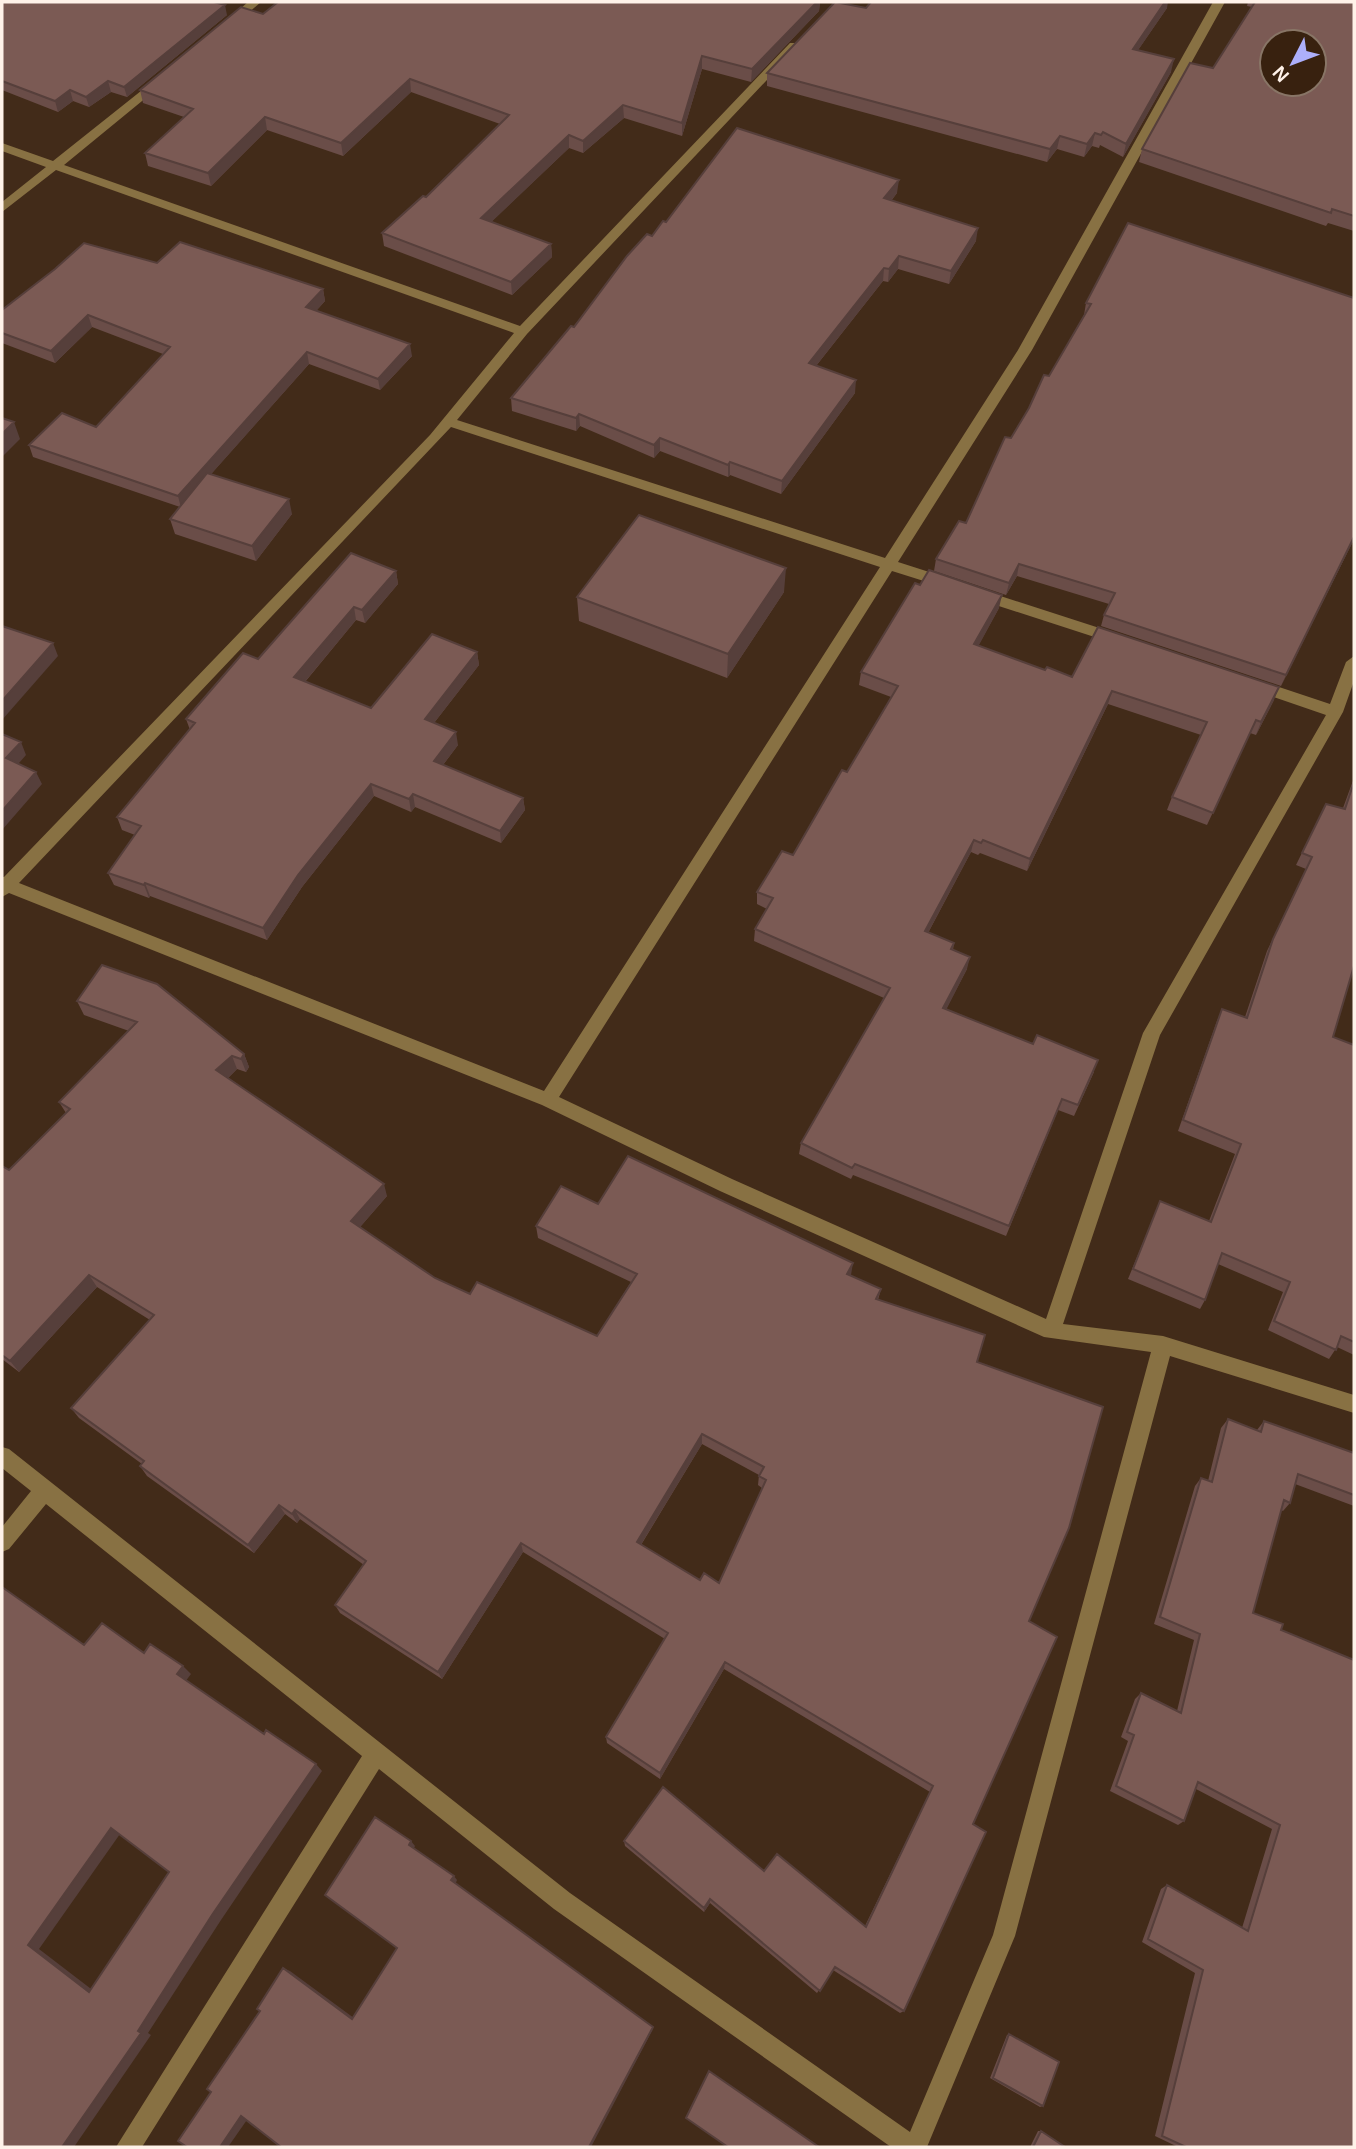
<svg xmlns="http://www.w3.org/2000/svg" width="1356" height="2149" viewBox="0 0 1356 2149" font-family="Arial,sans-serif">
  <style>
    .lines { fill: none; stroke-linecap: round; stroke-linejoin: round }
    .minor { fill: #887143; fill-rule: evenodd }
    .wall { fill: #6a4d48; fill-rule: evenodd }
    .shaded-wall { fill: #563f3b }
    .building { fill: #7b5a54; stroke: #563f3b; stroke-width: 2; fill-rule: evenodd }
  </style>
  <rect width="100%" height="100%" fill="#422b19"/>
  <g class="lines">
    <!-- minor -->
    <path class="minor" d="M 248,2 L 261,2 L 234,25 L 226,25 L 226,21 Z
      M 1213,2 L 1225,2 L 1032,350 L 898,562 L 951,579 L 953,583 L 951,587 L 946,588 L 892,571 L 559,1097 L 732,1179 L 1046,1319 L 1143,1033 L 1326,715 L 1250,689 L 1247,685 L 1255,679 L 1330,704 L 1346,662 L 1354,656 L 1354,681 L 1343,712 L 1160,1035 L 1063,1324 L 1163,1336 L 1354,1395 L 1354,1413 L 1170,1356 L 1015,1936 L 927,2147 L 891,2147 L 554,1909 L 379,1769 L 142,2147 L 116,2147 L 362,1756 L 46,1504 L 9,1549 L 2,1552 L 2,1527 L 31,1491 L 2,1468 L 2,1447 L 9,1449 L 570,1893 L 910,2132 L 993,1935 L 1151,1352 L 1044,1337 L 720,1191 L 542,1105 L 9,893 L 2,897 L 2,877 L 4,877 L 430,435 L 514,333 L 56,170 L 2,212 L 2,202 L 46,167 L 2,151 L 2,143 L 53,161 L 156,79 L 164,79 L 164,83 L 64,165 L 520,326 L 790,43 L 798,43 L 798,47 L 527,334 L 457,420 L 885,558 L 1018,350 ZM 451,427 L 880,567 L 544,1091 L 19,883 Z
      M 979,589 L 1121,635 L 1123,639 L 1116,644 L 974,598 L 972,594 L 974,590 Z"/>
  </g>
  <!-- wall -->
  <path class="wall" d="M 2,2 L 227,15 L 127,97 L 111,92 L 89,107 L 73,101 L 58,112 L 2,90 Z
    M 278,2 L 820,2 L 819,11 L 751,82 L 702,69 L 682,136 L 624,118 L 583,153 L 569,148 L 491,222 L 551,244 L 552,257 L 512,295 L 384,246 L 382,233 L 426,197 L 500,124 L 411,92 L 343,156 L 267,130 L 211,186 L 148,166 L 145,153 L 184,117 L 143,103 L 140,90 L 263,14 Z
    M 1248,2 L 1354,2 L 1354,231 L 1328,223 L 1326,226 L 1139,162 L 1142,149 L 1213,68 L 1252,7 L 1247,6 Z
    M 866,8 L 1167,8 L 1138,50 L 1171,72 L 1123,157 L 1100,145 L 1099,148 L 1092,146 L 1084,157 L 1057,149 L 1047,162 L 767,86 L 767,73 Z
    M 897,193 L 891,201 L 976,241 L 949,284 L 898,269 L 888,282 L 883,281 L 816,366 L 855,393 L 781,494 L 730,475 L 728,477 L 660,451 L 654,458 L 580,426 L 576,431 L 512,411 L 511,398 L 652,236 L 666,222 Z
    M 157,263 L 323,289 L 325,301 L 316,311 L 412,356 L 380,390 L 309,364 L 211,474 L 292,514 L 256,561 L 175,534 L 170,519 L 180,507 L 33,457 L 29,445 L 96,427 L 163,354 L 92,327 L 55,363 L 2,343 L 2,310 Z
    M 1354,298 L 1354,539 L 1281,686 L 1101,626 L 1104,615 L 1109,604 L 1017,576 L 1006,595 L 934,571 L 936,559 L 966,523 L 1011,438 L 1049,376 L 1084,315 L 1086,303 Z
    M 396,571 L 398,584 L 365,623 L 356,620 L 305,682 L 371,708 L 477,652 L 479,665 L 434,723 L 458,745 L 443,765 L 523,798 L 525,810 L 501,843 L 415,807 L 411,812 L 374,796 L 302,887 L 267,940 L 150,896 L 149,898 L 114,885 L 108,873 L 135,835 L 122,830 L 117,817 L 190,730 L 186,719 L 258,659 Z
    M 784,592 L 727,678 L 579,621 L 577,597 Z
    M 999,608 L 978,646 L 1045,670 L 1072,677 L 1274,700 L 1256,735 L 1250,733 L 1207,825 L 1167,810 L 1172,797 L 1201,735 L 1108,704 L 1027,871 L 980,853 L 978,855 L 971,852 L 928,933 L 954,943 L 953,950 L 967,969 L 946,1009 L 1094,1072 L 1074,1116 L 1058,1110 L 1006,1236 L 853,1175 L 851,1179 L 799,1154 L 801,1143 L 884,998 L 754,941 L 755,929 L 767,909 L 757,904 L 757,892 L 793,855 L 847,772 L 891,697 L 859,685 L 861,672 Z
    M 1354,778 L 1354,971 L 1353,970 L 1333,1037 L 1354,1045 L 1354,1355 L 1337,1347 L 1329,1359 L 1268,1330 L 1283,1292 L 1218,1264 L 1205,1300 L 1200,1309 L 1128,1279 L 1160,1201 L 1209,1221 L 1235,1154 L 1178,1131 L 1217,1021 L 1222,1009 L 1245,1017 L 1267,951 L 1306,869 L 1296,865 L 1326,804 L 1343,808 Z
    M 77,1001 L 244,1054 L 249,1067 L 246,1072 L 237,1069 L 228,1078 L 387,1196 L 360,1227 L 435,1278 L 470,1294 L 597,1336 L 631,1282 L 538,1238 L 536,1226 L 598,1204 L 851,1276 L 881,1289 L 878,1300 L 977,1362 L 1029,1621 L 973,1824 L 904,2011 L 900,2013 L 833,1970 L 817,1993 L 710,1903 L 704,1912 L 625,1846 L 624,1841 L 764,1871 L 865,1926 L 930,1792 L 724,1669 L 660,1779 L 607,1743 L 606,1737 L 665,1639 L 523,1552 L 442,1679 L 340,1613 L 335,1605 L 364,1565 L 300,1519 L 297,1523 L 285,1514 L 254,1553 L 147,1476 L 140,1466 L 142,1464 L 79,1418 L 71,1408 L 150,1320 L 97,1287 L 19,1372 L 2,1359 L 2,1167 L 9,1170 L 66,1113 L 59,1102 L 129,1031 L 84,1015 ZM 702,1444 L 759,1475 L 758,1485 L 762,1488 L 719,1583 L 700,1580 L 641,1545 Z
    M 1228,1419 L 1257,1430 L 1264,1421 L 1354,1453 L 1354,1506 L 1295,1484 L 1290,1503 L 1283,1511 L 1281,1510 L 1253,1613 L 1281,1630 L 1354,2147 L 1178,2147 L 1155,2136 L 1195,1973 L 1142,1942 L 1161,1889 L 1167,1885 L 1242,1928 L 1272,1829 L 1196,1789 L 1184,1821 L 1178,1825 L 1110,1791 L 1128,1741 L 1121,1737 L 1135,1699 L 1141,1693 L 1177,1711 L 1194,1640 L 1154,1624 L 1195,1486 L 1201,1478 L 1208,1481 L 1221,1428 Z
    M 1009,2034 L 1043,2106 L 1040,2107 L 990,2078 L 1007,2035 Z
    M 1038,2131 L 1041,2131 L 1065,2147 L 1030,2147 Z"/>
  <!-- shaded-wall -->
  <path class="shaded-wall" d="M 817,2 L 820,2 L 819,11 L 751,82 L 752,69 Z
    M 1165,2 L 1168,2 L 1167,8 L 1130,62 L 1133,49 Z
    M 225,5 L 227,15 L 127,97 L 124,87 Z
    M 702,56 L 702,69 L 682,136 L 682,123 Z
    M 1174,59 L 1171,72 L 1123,157 L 1126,144 Z
    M 410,79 L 411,92 L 343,156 L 341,143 Z
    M 108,81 L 111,92 L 89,107 L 86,97 Z
    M 70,90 L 73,101 L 58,112 L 55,101 Z
    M 623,105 L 624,118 L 583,153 L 583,141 Z
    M 265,117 L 267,130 L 211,186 L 208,173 Z
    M 1095,133 L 1092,146 L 1084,157 L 1087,144 Z
    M 569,135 L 569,148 L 482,231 L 481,218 Z
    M 1060,136 L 1057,149 L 1047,162 L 1050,149 Z
    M 899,180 L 897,193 L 882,212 L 884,198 Z
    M 978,228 L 976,241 L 949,284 L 951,271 Z
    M 551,244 L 552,257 L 512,295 L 511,282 Z
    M 899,256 L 898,269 L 888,282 L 889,269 Z
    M 884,268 L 883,281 L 808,376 L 809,363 Z
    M 323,289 L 325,301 L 309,319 L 306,307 Z
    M 88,315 L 92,327 L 55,363 L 51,351 Z
    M 410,344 L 412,356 L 380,390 L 378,379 Z
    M 307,352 L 309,364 L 181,508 L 178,496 Z
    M 856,380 L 855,393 L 781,494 L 782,481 Z
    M 579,414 L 580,426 L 576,431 L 576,418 Z
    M 14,422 L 20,439 L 2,457 L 2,434 Z
    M 660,438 L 660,451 L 654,458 L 654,445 Z
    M 730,462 L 730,475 L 728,477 L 728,465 Z
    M 289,499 L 292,514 L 256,561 L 252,546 Z
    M 1354,537 L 1354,539 L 1281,686 L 1286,675 Z
    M 1019,564 L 1017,576 L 1006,595 L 1009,583 Z
    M 786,568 L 784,592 L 727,678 L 728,654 Z
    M 396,571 L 398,584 L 365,623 L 362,610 Z
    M 1002,595 L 999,608 L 972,658 L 974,644 Z
    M 354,607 L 356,620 L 298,690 L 294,677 Z
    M 53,643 L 58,656 L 2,720 L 2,701 Z
    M 477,652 L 479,665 L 427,732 L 425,719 Z
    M 1279,687 L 1274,700 L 1256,735 L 1261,722 Z
    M 1112,691 L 1108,704 L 1027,871 L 1030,859 Z
    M 456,732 L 458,745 L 436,774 L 434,761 Z
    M 21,742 L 26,755 L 12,771 L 6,758 Z
    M 36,772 L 42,784 L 2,830 L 2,811 Z
    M 371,784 L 374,796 L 302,887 L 267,940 L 263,928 L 298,875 Z
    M 413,794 L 415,807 L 411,812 L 409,799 Z
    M 523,798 L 525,810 L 501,843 L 500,831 Z
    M 974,840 L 971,852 L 922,944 L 925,931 Z
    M 145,883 L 150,896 L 149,898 L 144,885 Z
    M 970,957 L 967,969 L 941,1020 L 943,1008 Z
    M 244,1054 L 249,1067 L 246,1072 L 241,1059 Z
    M 232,1056 L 237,1069 L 222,1084 L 216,1070 Z
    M 384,1184 L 387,1196 L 355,1233 L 351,1221 Z
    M 853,1263 L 851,1275 L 845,1286 L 847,1274 Z
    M 89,1275 L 97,1287 L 19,1372 L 10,1361 Z
    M 702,1434 L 702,1444 L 637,1551 L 637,1542 Z
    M 279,1505 L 285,1514 L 254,1553 L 248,1545 Z
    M 295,1510 L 300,1519 L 297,1523 L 292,1514 Z
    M 521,1543 L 523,1552 L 442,1679 L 438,1672 Z
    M 725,1662 L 724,1669 L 660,1779 L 660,1773 Z
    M 183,1666 L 191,1674 L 185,1682 L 177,1674 Z
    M 316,1764 L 322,1771 L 221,1920 L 148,2033 L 151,2035 L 74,2147 L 62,2147 L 212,1915 Z
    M 111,1828 L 120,1834 L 39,1949 L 99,1995 L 89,1992 L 28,1945 Z
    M 411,1841 L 415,1846 L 413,1850 L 409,1845 Z
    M 454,1876 L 457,1880 L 455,1885 L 451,1880 Z
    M 710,1899 L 710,1903 L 704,1912 L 704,1908 Z
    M 283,1968 L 290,1971 L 358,2021 L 352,2019 Z
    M 653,2027 L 653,2029 L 591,2147 L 589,2147 Z
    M 241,2116 L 249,2117 L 228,2147 L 220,2147 Z"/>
  <!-- building -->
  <path class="building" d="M 2,2 L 214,2 L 225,5 L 124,87 L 108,81 L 86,97 L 70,90 L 55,101 L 2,81 Z
    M 278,2 L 817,2 L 752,69 L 702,56 L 682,123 L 623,105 L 583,141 L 569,135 L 481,218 L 551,244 L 511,282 L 382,233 L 423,196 L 426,197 L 509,115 L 410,79 L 341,143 L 265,117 L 208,173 L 145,153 L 193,109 L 140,90 L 241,7 L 263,14 Z
    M 835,2 L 866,8 L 871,2 L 1165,2 L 1133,49 L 1174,59 L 1126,144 L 1103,132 L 1101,135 L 1095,133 L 1087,144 L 1060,136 L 1050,149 L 767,73 Z
    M 1255,2 L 1354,2 L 1354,216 L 1332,209 L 1331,213 L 1142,149 L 1190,63 L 1213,68 ZM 1272,42 L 1314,42 L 1314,84 L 1272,84 Z
    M 737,128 L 899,180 L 884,198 L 978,228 L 951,271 L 899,256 L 889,269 L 884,268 L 809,363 L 856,380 L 782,481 L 730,462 L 728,465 L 660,438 L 654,445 L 579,414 L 576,418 L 511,398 L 571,326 L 574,327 L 627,256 L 647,234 L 652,236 L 663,221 L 666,222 Z
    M 1128,223 L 1354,298 L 1354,537 L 1286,675 L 1104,615 L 1115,593 L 1019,564 L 1009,583 L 936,559 L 959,521 L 966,523 L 1005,437 L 1011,438 L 1029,408 L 1044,375 L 1049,376 L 1091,304 L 1086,303 Z
    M 180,242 L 323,289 L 306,307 L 410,344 L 378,379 L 307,352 L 178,496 L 29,445 L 62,413 L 96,427 L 170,347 L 88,315 L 51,351 L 2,333 L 2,310 L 55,269 L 84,243 L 157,263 Z
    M 2,418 L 14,422 L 2,434 Z
    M 207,473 L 289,499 L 252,546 L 170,519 Z
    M 639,515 L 786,568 L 728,654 L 577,597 Z
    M 351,553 L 396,571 L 362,610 L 354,607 L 294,677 L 371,708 L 432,634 L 477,652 L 425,719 L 456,732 L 434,761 L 523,798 L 500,831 L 413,794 L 409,799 L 371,784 L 298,875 L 263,928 L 145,883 L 144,885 L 108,873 L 141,826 L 117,817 L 195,723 L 186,719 L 243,653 L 258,659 Z
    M 929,570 L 1002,595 L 974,644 L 1045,670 L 1047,667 L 1072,677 L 1098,627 L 1279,687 L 1261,722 L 1256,720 L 1213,813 L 1172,797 L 1207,722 L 1112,691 L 1030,859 L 983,840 L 981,843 L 974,840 L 925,931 L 954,943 L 951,949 L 970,957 L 943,1008 L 1033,1044 L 1037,1035 L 1098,1060 L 1078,1105 L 1062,1099 L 1009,1226 L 855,1164 L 852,1168 L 801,1143 L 890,988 L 755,929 L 773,898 L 757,892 L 782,851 L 793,855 L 842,770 L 847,772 L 898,686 L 861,672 L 915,583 L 920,585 Z
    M 2,626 L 53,643 L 2,701 Z
    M 2,734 L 21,742 L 6,758 L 36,772 L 2,811 Z
    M 1354,782 L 1354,966 L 1333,1037 L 1354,1045 L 1354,1342 L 1341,1336 L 1336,1350 L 1274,1321 L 1290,1282 L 1222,1253 L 1205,1300 L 1133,1269 L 1160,1201 L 1211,1222 L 1241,1144 L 1183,1120 L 1222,1009 L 1247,1018 L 1273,939 L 1312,857 L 1302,853 L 1326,804 L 1345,809 Z
    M 102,965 L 157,984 L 244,1054 L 241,1059 L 232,1056 L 216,1070 L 384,1184 L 351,1221 L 435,1278 L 470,1294 L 477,1282 L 597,1336 L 637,1274 L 536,1226 L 561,1186 L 598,1204 L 628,1156 L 853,1263 L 847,1274 L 881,1289 L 876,1299 L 985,1335 L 977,1362 L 1103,1407 L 1069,1528 L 1029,1621 L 1057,1637 L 973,1824 L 986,1832 L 904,2011 L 835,1967 L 820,1991 L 710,1899 L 704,1908 L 624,1841 L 663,1787 L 764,1871 L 777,1854 L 866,1927 L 933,1786 L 725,1662 L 660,1773 L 606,1737 L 668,1633 L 521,1543 L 438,1672 L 335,1605 L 366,1561 L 295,1510 L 292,1514 L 279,1505 L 248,1545 L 140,1466 L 144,1461 L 71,1408 L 154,1315 L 89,1275 L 10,1361 L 2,1355 L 2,1166 L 9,1170 L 70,1109 L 59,1102 L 137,1022 L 77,1001 ZM 702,1434 L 764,1467 L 759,1476 L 766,1480 L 719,1583 L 704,1573 L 700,1580 L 637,1542 Z
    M 1228,1419 L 1261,1432 L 1264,1421 L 1354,1453 L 1354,1495 L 1298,1474 L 1290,1503 L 1284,1500 L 1253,1613 L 1283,1624 L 1281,1630 L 1354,1660 L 1354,2147 L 1186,2147 L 1162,2136 L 1203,1970 L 1148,1939 L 1167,1885 L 1248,1931 L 1280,1825 L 1198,1782 L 1184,1821 L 1116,1786 L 1134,1735 L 1127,1732 L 1141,1693 L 1181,1713 L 1200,1634 L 1160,1617 L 1201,1478 L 1212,1482 Z
    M 2,1587 L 84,1645 L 102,1623 L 144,1653 L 150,1644 L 183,1666 L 177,1674 L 264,1734 L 266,1730 L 316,1764 L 212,1915 L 138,2031 L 141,2033 L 62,2147 L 2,2147 ZM 111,1828 L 169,1872 L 89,1992 L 28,1945 Z
    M 375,1817 L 411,1841 L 409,1845 L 454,1876 L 451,1880 L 653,2027 L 589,2147 L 281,2147 L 241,2116 L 220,2147 L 187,2147 L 178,2141 L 211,2092 L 207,2089 L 260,2011 L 257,2009 L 283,1968 L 352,2019 L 397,1948 L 325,1895 Z
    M 1009,2034 L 1059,2062 L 1043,2106 L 993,2078 Z
    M 709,2071 L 819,2147 L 728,2147 L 686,2118 Z
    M 1041,2131 L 1065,2147 L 1033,2147 Z"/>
  <!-- border -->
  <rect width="1356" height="2149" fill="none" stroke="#fff2e9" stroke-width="7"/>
  <!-- north arrow -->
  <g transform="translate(1293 63) rotate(228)"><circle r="33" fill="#38210f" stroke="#887566" stroke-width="2"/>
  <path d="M0-5L12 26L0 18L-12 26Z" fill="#adaffb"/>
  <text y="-10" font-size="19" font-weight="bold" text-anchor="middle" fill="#fff2e9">N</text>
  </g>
</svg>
